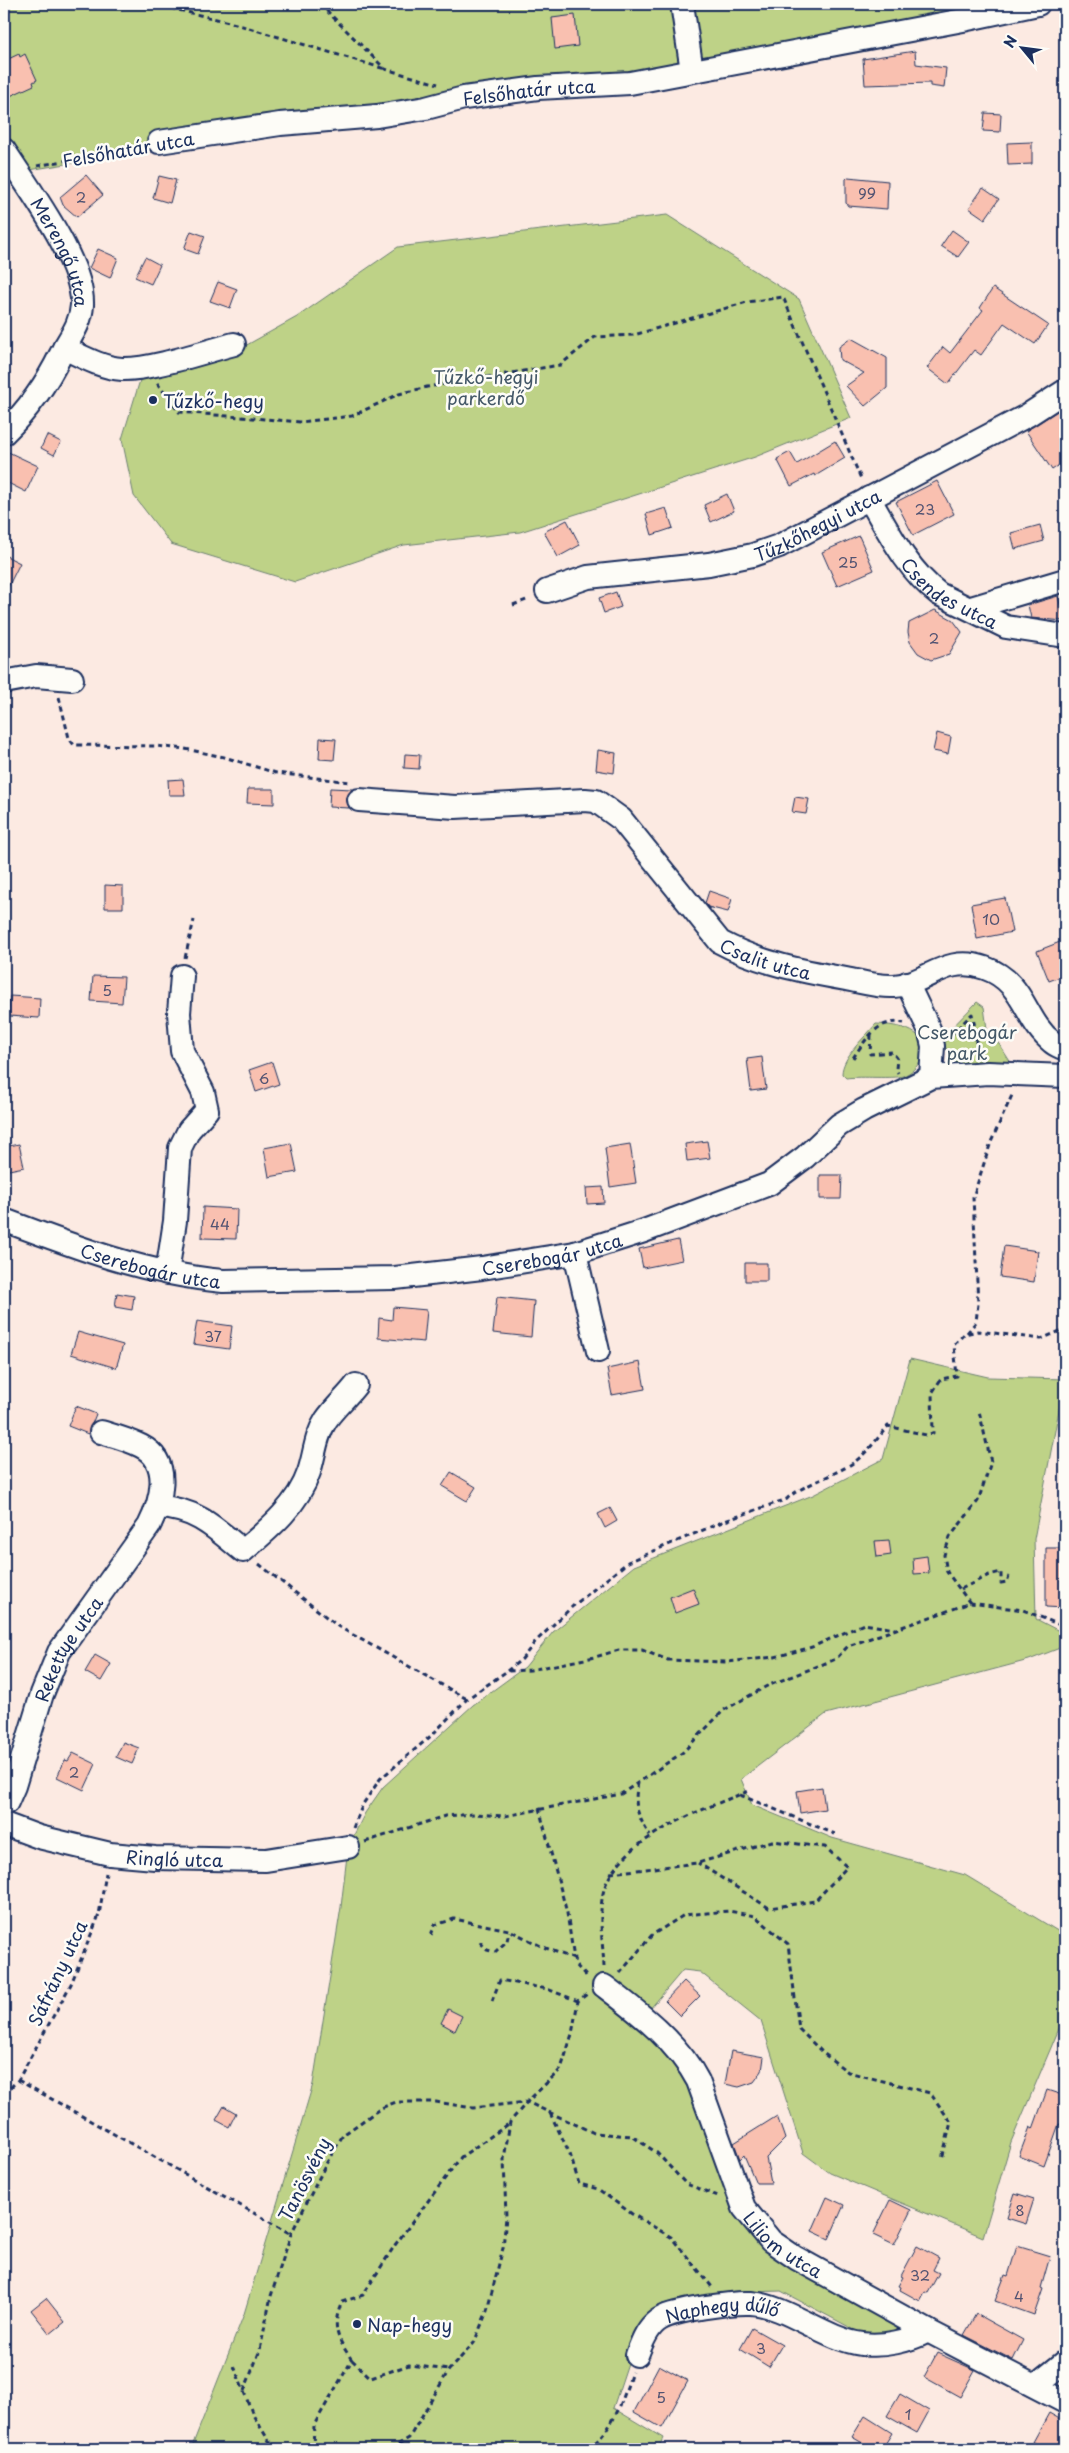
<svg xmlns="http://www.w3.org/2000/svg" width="1069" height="2453" viewBox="0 0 1069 2453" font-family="'Playpen Sans',sans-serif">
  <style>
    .green { fill: #bed287; stroke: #6c8072 }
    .building { fill: #f9c0b0; stroke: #1b2f5e }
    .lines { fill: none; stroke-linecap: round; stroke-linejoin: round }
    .minor-casing { stroke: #1b2f5e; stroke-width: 26 }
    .path { stroke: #1b2f5e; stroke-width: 3; stroke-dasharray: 5 4; stroke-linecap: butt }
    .minor { stroke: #fdfcf7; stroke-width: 22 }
    .poi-dot { fill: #1b2f5e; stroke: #fdfcf7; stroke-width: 2 }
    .labels { text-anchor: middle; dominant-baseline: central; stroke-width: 5; stroke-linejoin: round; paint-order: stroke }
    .number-label { font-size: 15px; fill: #525372 }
    .street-label { font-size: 18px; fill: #1b2f5e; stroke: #fdfcf7 }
    .park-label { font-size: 18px; fill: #445868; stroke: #fdfcf7 }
    .poi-label { font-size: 18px; fill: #1b2f5e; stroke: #fdfcf7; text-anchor: start }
  </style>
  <rect width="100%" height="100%" fill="#fceae2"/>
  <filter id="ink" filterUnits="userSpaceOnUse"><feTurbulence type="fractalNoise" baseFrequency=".02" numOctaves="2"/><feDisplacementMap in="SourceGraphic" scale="10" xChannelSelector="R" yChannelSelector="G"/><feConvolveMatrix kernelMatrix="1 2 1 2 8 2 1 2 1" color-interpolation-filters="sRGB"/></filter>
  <g filter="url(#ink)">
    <!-- green -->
    <path class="green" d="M 4,4 L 1053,4 L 692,71 L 210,141 L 4,174 Z
      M 667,215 L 799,299 L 851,418 L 755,457 L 520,532 L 404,545 L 295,582 L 171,544 L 134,496 L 122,439 L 141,377 L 245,346 L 297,317 L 398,247 Z
      M 977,1002 L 984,1007 L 988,1036 L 999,1044 L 1013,1066 L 954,1063 L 941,1039 Z
      M 876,1024 C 898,1025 934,1030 920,1061 C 917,1067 911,1073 903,1076 C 893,1079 860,1076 846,1078 L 842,1074 C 842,1057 865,1037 876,1024 Z
      M 910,1359 L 988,1377 L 1065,1379 L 1034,1539 L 1036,1619 L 1065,1634 L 1065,1646 L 1029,1660 L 826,1714 L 741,1779 L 752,1805 L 832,1838 L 965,1875 L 1061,1933 L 1061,2024 L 1011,2142 L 983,2237 L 830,2173 L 803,2153 L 761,2021 L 700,1972 L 683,1970 L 638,2023 L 660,2040 L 687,2082 L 726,2187 L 762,2248 L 904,2330 L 870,2338 L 781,2291 L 719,2293 L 662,2304 L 640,2327 L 613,2408 L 663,2438 L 658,2449 L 191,2449 L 244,2314 L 313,2084 L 341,1907 L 348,1847 L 365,1813 L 383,1787 L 473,1705 L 525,1667 L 553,1632 L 634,1566 L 813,1495 L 883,1459 Z"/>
    <!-- building -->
    <path class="building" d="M 575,15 L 578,46 L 555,49 L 552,18 Z
      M 915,51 L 916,64 L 946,68 L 944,88 L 930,86 L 930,83 L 865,85 L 863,59 Z
      M 19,54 L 20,57 L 25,54 L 37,80 L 33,82 L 34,85 L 8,97 L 4,88 L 4,61 Z
      M 985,113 L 1001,114 L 1000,132 L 983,131 Z
      M 1032,142 L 1032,164 L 1008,165 L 1007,143 Z
      M 86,175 L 103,195 L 77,217 L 63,205 L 60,197 Z
      M 159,176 L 176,180 L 170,203 L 153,198 Z
      M 848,177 L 888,181 L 887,209 L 848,206 L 846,203 L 846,179 Z
      M 983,188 L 999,199 L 985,219 L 969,208 Z
      M 952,230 L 969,242 L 958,257 L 941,246 Z
      M 191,231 L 205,236 L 198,254 L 184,249 Z
      M 98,249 L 118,258 L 110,278 L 89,268 Z
      M 145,257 L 160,265 L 151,284 L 135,277 Z
      M 218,282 L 237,289 L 230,308 L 210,301 Z
      M 993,288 L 1048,325 L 1035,344 L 1004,323 L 981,355 L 974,350 L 948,384 L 927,368 L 943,347 L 950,353 L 983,310 L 980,308 Z
      M 851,338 L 887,358 L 887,388 L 865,406 L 846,386 L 864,373 L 840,360 L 839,347 Z
      M 1065,406 L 1065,461 L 1052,470 L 1026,431 Z
      M 47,435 L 61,442 L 54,455 L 41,448 Z
      M 835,441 L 845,458 L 815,476 L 814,474 L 791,486 L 777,459 L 790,452 L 797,464 Z
      M 4,450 L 38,466 L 26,492 L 4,481 Z
      M 937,481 L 954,514 L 913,535 L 896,502 Z
      M 727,494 L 734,511 L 711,522 L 704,505 Z
      M 666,508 L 673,528 L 652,535 L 646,514 Z
      M 567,520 L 580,545 L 558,557 L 544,532 Z
      M 1040,525 L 1044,541 L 1015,549 L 1011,533 Z
      M 859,536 L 874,570 L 837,586 L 822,552 Z
      M 4,555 L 20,563 L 4,595 Z
      M 616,592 L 621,607 L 604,613 L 599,598 Z
      M 1058,596 L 1064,621 L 1031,618 L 1028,605 Z
      M 935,610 L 953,620 L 962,632 L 949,654 L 931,660 L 918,653 L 910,642 L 908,632 L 909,623 Z
      M 937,733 L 951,737 L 948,754 L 933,751 Z
      M 320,738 L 336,739 L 334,760 L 319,759 Z
      M 598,750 L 616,753 L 614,773 L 596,770 Z
      M 405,754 L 420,755 L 419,769 L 404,768 Z
      M 183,779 L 185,795 L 169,795 L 168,780 Z
      M 330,788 L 352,789 L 346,799 L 349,808 L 329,807 Z
      M 248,789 L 274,789 L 274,804 L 247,803 Z
      M 795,797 L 809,799 L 806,814 L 792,812 Z
      M 105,885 L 123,886 L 123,908 L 105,908 Z
      M 709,891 L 732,899 L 728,912 L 708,907 L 705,903 Z
      M 1005,898 L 1012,932 L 977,939 L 971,904 Z
      M 1065,940 L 1065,975 L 1049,981 L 1037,951 Z
      M 93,976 L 124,977 L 122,1003 L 91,1001 Z
      M 10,996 L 40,998 L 39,1018 L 9,1016 Z
      M 762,1057 L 766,1089 L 751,1091 L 747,1059 Z
      M 272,1062 L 279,1084 L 256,1092 L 249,1070 Z
      M 707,1141 L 710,1158 L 687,1161 L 685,1144 Z
      M 291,1143 L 297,1172 L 269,1177 L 264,1148 Z
      M 19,1144 L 24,1167 L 4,1171 L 4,1147 Z
      M 630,1144 L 636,1183 L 610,1187 L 605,1148 Z
      M 820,1175 L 842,1175 L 841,1199 L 820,1199 Z
      M 603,1187 L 604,1203 L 587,1204 L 586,1188 Z
      M 203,1207 L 237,1209 L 236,1239 L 202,1238 Z
      M 678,1240 L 682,1260 L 643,1268 L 639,1249 Z
      M 1004,1246 L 1038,1251 L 1034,1282 L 1000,1277 Z
      M 745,1263 L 767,1263 L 767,1281 L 745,1281 Z
      M 117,1293 L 134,1296 L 132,1310 L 115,1307 Z
      M 497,1297 L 534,1301 L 531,1337 L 493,1333 Z
      M 393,1307 L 427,1310 L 424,1342 L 378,1338 L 379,1318 L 392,1320 Z
      M 197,1321 L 232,1326 L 229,1349 L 193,1344 Z
      M 78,1332 L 123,1345 L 116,1368 L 71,1354 Z
      M 640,1362 L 645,1389 L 612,1395 L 607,1369 Z
      M 76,1406 L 96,1414 L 88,1434 L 68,1426 Z
      M 451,1472 L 476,1487 L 467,1501 L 442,1486 Z
      M 610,1508 L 617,1521 L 605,1528 L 598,1514 Z
      M 889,1540 L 891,1555 L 877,1557 L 875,1541 Z
      M 1046,1548 L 1065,1548 L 1065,1608 L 1046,1607 Z
      M 927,1556 L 929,1573 L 914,1574 L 913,1558 Z
      M 693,1588 L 699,1604 L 675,1613 L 670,1597 Z
      M 95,1655 L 111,1664 L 101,1681 L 85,1672 Z
      M 123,1742 L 139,1748 L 132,1764 L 116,1757 Z
      M 73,1753 L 96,1764 L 84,1790 L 57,1777 L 65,1760 L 68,1761 Z
      M 822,1787 L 825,1809 L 800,1813 L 797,1791 Z
      M 684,1981 L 700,1996 L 680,2016 L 665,2001 Z
      M 448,2009 L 462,2016 L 455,2031 L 441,2023 Z
      M 731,2051 L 764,2057 L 762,2071 L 754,2082 L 739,2087 L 725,2084 Z
      M 1047,2090 L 1065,2096 L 1065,2126 L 1059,2124 L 1044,2166 L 1019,2156 L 1030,2127 L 1033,2129 Z
      M 224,2106 L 236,2113 L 229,2127 L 216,2120 Z
      M 777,2116 L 785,2139 L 766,2158 L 771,2183 L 756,2183 L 744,2155 L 740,2159 L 734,2143 Z
      M 1015,2193 L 1034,2199 L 1026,2224 L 1007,2218 Z
      M 827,2197 L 844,2205 L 829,2239 L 812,2231 Z
      M 890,2200 L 911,2210 L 894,2245 L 873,2235 Z
      M 917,2246 L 939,2258 L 933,2270 L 939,2273 L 928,2293 L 925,2292 L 920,2301 L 900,2290 L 901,2287 L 898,2286 L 903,2277 L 901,2276 Z
      M 1017,2246 L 1050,2256 L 1041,2288 L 1043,2289 L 1034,2315 L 995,2301 L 1005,2275 L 1008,2276 Z
      M 46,2298 L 65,2322 L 50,2334 L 31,2310 Z
      M 976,2314 L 1023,2340 L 1013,2360 L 964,2335 Z
      M 752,2328 L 782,2345 L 769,2367 L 740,2349 Z
      M 937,2353 L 975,2370 L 960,2397 L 924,2377 Z
      M 659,2365 L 688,2381 L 662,2428 L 634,2412 Z
      M 900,2394 L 929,2411 L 917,2433 L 887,2416 Z
      M 1049,2413 L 1065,2422 L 1065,2449 L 1048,2449 L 1033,2442 Z
      M 865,2416 L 892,2433 L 882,2449 L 873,2449 L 852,2437 Z"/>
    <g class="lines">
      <!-- minor casing -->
      <g class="minor-casing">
        <g id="minor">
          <path d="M 682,4 L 692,71"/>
          <path id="s1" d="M 159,142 L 280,124 L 377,116 L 426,108 L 464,98 L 538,88 L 630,83 L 963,20 L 1038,4"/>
          <path id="s2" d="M 4,150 C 27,186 84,262 82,305 C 81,324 70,337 61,354 C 47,383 28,410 4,433"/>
          <path d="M 64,348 C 81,356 102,368 122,369 C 150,370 204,352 234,344"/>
          <path id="s3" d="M 869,498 C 888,531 908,571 939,594 L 1006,627 L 1065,636"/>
          <path id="s4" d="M 547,591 L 588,577 L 709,564 L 753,555 L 779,546 L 1028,415 L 1065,391"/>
          <path d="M 971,608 L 1065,580"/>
          <path d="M 4,682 L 36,676 L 72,679"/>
          <path id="s5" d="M 359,800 L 455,807 L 585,800 L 596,801 L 621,819 L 720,942 C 759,963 802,971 846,979 C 862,982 878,987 894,986 C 928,984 944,954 985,968 C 1025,982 1024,1020 1052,1042 C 1055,1045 1061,1047 1065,1049"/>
          <path d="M 907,983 L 929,1029 L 933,1046 L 931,1077"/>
          <path id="s6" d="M 4,1220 C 75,1247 146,1274 223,1281 L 395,1278 L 482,1268 L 575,1253 L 644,1231 L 769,1184 L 805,1157 L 839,1125 L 864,1110 L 931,1077 L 988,1073 L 1065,1076"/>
          <path d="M 575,1253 L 598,1351"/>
          <path d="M 167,1273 L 175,1221 L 180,1148 L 189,1130 L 207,1110 L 203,1092 L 182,1051 L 179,1013 L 182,976"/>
          <path d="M 159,1507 C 197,1509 215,1528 243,1551 C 269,1529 298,1505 309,1472 C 315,1454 315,1437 326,1420 C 334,1408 347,1397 356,1385"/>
          <path id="s7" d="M 4,1803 L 7,1802 L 14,1786 L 42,1694 L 59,1652 L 149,1526 C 161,1502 173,1462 141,1446 C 129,1440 114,1436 101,1432"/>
          <path id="s8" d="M 4,1824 L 39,1837 L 110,1854 L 155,1858 L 266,1860 L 348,1847"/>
          <path id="s9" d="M 604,1986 C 638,2012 678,2042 698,2081 L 744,2208 L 771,2241 L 796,2258 L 928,2331 L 1065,2402"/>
          <path id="s10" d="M 637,2355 C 650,2319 658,2316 694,2309 C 713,2306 732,2302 751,2303 C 788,2306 824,2339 862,2344 C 883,2347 909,2341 928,2331"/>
          <path d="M 1035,2386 L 1065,2362"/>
        </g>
      </g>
      <!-- path -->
      <path class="path" d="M 153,4 L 229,22 L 385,69
        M 320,4 L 385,69 L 438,84
        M 37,166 L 142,146
        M 157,383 L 179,412 L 301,422 L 352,416 L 399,394 L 427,387 L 560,365 L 595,337 L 634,335 L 747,302 L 783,297 L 862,481
        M 513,605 L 529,599
        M 59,697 L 69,738 L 74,745 L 156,746 L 185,749 L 224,757 L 276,773 L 350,782
        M 185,958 L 194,920
        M 871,1035 L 870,1054 L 892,1052 L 897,1058 L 896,1069 L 898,1073
        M 951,1035 L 972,1014 L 975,1027 L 977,1055
        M 853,1058 C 866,1039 878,1018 904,1023
        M 967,1333 L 976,1322 L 978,1304 L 973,1197 L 991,1142 L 1013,1093
        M 259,1564 L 339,1627 L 467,1699
        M 961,1589 L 989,1575 L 1001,1572 L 1001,1583 L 1007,1582 L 1009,1576
        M 970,1603 L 947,1572 L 944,1555 L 950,1537 L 978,1501 L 991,1462 L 979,1411
        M 507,1671 L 522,1659 L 535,1642 L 573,1606 L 628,1562 L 722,1522 L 787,1499 C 796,1488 837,1474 853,1463 C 866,1454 877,1439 888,1426 L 926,1435 L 933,1433 L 932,1393 L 941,1379 L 957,1376 L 954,1345 L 964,1334 L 978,1331 L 1041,1339 L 1065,1329
        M 638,1783 C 633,1806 638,1816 650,1836
        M 740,1795 L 835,1834
        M 539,1808 L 567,1913 L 574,1959 L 575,1964 L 588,1978
        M 353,1828 L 363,1804 L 380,1779 L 432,1735 L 467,1699 L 507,1671 L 530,1670 L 595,1657 L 619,1650 L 642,1650 L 668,1660 L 727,1662 L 775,1657 L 812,1647 L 864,1624 L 895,1629
        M 365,1842 L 445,1816 L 474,1814 L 505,1816 L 621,1794 L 682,1753 L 724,1710 L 767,1686 L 836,1659 L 848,1646 L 970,1603 L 1023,1610 L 1065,1627
        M 610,1873 L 698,1863 L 772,1841 L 825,1847 L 847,1867 L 815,1901 L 769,1908 L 698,1863
        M 431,1935 L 435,1925 L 454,1919 L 509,1930 L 541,1946 L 574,1959
        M 480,1942 L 487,1950 L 495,1952 L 507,1941 L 509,1931
        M 604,1967 C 603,1945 599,1921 602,1899 C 609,1842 703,1809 749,1791
        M 620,1973 L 652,1935 L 684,1915 L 729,1911 L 755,1916 L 788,1944 L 799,2029 L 823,2053 L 848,2072 L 930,2093 L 951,2122 L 942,2159
        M 492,2001 L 500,1980 L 547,1989 L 578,2001
        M 18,2080 L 291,2234
        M 4,2094 L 18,2080 L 71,1984 L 99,1915 L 106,1873
        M 550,2113 L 570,2154 L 579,2184 L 598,2189 L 632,2214 L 671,2237 L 712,2287
        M 352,2360 L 371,2378 L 409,2365 L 449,2370
        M 234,2366 L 253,2415 L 269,2441 L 284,2449
        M 244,2391 L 260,2350 L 271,2296 L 291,2234 L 326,2164 L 343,2135 L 381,2108 L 396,2102 L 436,2102 L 473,2108 L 527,2102 L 561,2069 L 572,2034 L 578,2001 L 587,1994
        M 313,2449 L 314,2425 L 352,2360 C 337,2338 331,2327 342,2302 L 363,2295 L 395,2245 L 461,2157 L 510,2123
        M 390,2449 L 409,2438 L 449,2370 L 474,2343 L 487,2311 L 503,2248 L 506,2217 L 504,2159 L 510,2122 L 527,2102 L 594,2133 L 632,2136 L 657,2153 L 686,2184 L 718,2196
        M 588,2449 C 614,2429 622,2402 632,2372"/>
      <!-- minor -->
      <use href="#minor" class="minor"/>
    </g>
  </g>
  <!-- markers -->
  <g class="poi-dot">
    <circle cx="153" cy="400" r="5"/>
    <circle cx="357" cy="2324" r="5"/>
  </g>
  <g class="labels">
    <!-- number labels -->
    <g class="number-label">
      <text x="867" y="192">99</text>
      <text x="81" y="196">2</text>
      <text x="925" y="508">23</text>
      <text x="848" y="561">25</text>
      <text x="934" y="637">2</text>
      <text x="991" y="918">10</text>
      <text x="107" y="989">5</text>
      <text x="264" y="1077">6</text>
      <text x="220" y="1223">44</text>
      <text x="213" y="1335">37</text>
      <text x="74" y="1771">2</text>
      <text x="1020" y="2209">8</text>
      <text x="920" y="2274">32</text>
      <text x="1019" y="2295">4</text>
      <text x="761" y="2347">3</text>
      <text x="661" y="2396">5</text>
      <text x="908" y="2413">1</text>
    </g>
    <!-- street labels -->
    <g class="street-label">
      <text stroke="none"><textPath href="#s1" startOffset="374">Felsőhatár utca</textPath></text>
      <text transform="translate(128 149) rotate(-10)">Felsőhatár utca</text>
      <text stroke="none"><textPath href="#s2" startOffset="118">Merengő utca</textPath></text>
      <text stroke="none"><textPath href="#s4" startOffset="281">Tűzkőhegyi utca</textPath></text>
      <text stroke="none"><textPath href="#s3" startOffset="128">Csendes utca</textPath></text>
      <text stroke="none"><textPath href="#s5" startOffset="475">Csalit utca</textPath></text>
      <text stroke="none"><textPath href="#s6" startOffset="559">Cserebogár utca</textPath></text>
      <text stroke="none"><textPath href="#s6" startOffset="154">Cserebogár utca</textPath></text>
      <text stroke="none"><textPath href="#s7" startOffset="169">Rekettye utca</textPath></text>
      <text stroke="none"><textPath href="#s8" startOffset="175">Ringló utca</textPath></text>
      <text transform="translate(57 1973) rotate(-65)">Sáfrány utca</text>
      <text transform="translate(304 2179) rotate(-63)">Tanösvény</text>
      <text stroke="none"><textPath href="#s9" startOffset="324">Liliom utca</textPath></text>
      <text stroke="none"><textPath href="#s10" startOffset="108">Naphegy dűlő</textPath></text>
    </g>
    <!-- park labels -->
    <g class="park-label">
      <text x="486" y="376">Tűzkő-hegyi<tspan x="486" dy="21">parkerdő</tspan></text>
      <text x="967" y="1031">Cserebogár<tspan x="967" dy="21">park</tspan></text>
    </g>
    <!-- poi labels -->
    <g class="poi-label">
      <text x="163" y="400">Tűzkő-hegy</text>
      <text x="367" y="2324">Nap-hegy</text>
    </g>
  </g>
  <!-- margin -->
  <rect width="1069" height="2453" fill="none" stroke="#fdfcf7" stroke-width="20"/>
  <rect x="10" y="10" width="1049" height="2433" fill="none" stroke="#1b2f5e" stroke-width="2" filter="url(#ink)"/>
  <!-- north arrow -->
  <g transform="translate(1022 48) rotate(299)" stroke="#fdfcf7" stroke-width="4" paint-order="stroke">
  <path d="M0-4L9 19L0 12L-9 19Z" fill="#1b2f5e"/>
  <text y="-8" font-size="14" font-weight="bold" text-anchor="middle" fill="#1b2f5e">N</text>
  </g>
</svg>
